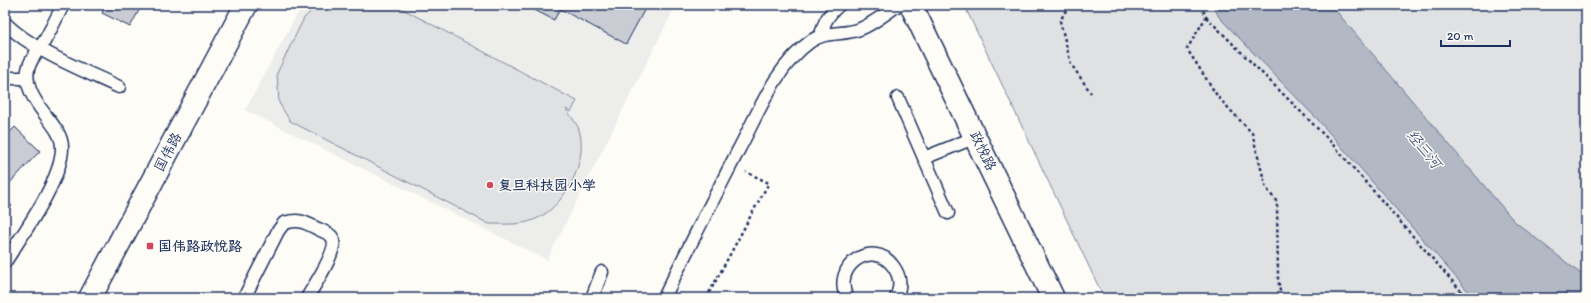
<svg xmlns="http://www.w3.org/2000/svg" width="1591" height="303" viewBox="0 0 1591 303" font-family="Itim,'LXGW WenKai TC',sans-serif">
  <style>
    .built { fill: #edeeec }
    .green { fill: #e0e1e3; stroke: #7e88a0 }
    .water { fill: #b3b8c5; stroke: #76819c }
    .building { fill: #c9ccd3; stroke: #1b2f5e }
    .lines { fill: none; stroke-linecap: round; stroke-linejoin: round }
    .service-casing { stroke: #1b2f5e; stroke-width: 15 }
    .minor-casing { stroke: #1b2f5e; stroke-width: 25 }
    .path { stroke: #1b2f5e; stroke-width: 2.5; stroke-dasharray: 3 3; stroke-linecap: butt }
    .service { stroke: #fdfcf7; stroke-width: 12 }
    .minor { stroke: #fdfcf7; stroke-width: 22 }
    .poi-dot { fill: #d1495b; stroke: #fdfcf7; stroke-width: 1.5 }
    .labels { text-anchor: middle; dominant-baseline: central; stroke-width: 3; stroke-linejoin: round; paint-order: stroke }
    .street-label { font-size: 14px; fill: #1b2f5e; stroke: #fdfcf7 }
    .poi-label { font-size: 14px; font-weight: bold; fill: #1b2f5e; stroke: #fdfcf7; text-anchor: start }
    .water-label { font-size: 15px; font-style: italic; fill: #49587d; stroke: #fdfcf7 }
  </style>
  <rect width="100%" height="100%" fill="#fdfcf7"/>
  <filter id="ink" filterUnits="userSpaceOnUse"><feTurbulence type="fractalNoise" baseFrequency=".025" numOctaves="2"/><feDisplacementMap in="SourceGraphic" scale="8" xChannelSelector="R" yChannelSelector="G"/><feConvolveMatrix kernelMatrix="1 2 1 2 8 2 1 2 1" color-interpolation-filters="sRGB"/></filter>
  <g filter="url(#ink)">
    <!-- built -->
    <path class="built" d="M 302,5 L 676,5 L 547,260 L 245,110 Z"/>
    <!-- green -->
    <path class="green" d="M 318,5 L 395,5 L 577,101 L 571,112 L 566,109 C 570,115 575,121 578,127 C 590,158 567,202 540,217 C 524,226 506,224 489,224 L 290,121 L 279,103 L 277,73 L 304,18 Z
      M 964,5 L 1213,5 L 1219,17 L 1319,121 L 1474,298 L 1104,298 Z
      M 1331,5 L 1586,5 L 1586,278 L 1514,221 Z"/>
    <!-- water -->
    <path class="water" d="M 1213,5 L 1331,5 L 1514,221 L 1586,278 L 1586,298 L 1474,298 L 1319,121 L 1219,17 Z"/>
    <!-- building -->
    <path class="building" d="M 106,5 L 142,5 L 130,27 L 102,13 Z
      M 525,5 L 647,5 L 626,44 L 560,9 L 554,20 Z
      M 15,127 L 40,151 L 5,188 L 5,137 Z
      M 5,199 L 12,206 L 5,213 Z"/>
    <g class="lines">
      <!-- service casing -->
      <g class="service-casing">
        <path id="service" d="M 5,23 C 33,51 83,70 119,87
          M 821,35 C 824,21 829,14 839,5
          M 5,80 L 11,78 L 27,78
          M 898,98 L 948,213
          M 924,158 L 976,137
          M 5,262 C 22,235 63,179 62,147 C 62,134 51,123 44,113 C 34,100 23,83 29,66 C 32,57 40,48 45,40 C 51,29 57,17 63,5
          M 244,298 L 278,231 L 284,223 C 298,219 303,221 316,228 C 320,230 329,233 332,237 C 340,248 313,287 307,298
          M 592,298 L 602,272
          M 664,298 C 688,248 714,198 739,149 C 759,112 775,67 811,41 C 827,30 842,36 860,29 C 873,24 886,13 898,5
          M 847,298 C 831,266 873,238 893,266 C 901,277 901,286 896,298"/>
      </g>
      <!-- minor casing -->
      <g class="minor-casing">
        <path id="minor" d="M 911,5 L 1053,298
          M 90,298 L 246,5"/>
      </g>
      <!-- path -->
      <path class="path" d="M 1069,5 L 1060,21 L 1071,64 L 1091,93
        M 1201,5 L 1206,17 L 1187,49 L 1218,97 L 1252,133 L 1266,188 L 1277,202 L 1278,278 L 1281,298
        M 1206,17 L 1327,138 L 1467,298
        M 706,298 C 728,260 747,221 769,183 L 746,172"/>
      <!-- service -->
      <use href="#service" class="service"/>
      <!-- minor -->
      <use href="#minor" class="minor"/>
    </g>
  </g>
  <!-- markers -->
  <g class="poi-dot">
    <circle cx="490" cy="185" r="4"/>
    <rect x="146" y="242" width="8" height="8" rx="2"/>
  </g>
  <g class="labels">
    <!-- street labels -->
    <g class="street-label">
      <text transform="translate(983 151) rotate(64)">政悦路</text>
      <text transform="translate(168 152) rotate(-62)">国伟路</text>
    </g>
    <!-- poi labels -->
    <g class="poi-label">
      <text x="498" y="185">复旦科技园小学</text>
      <text x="158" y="246">国伟路政悦路</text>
    </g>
    <!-- water labels -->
    <g class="water-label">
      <text transform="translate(1424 149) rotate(51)">经三河</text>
    </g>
  </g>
  <!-- margin -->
  <rect width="1591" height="303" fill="none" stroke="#fdfcf7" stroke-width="20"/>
  <rect x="10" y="10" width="1571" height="283" fill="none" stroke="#1b2f5e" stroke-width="1.5" filter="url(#ink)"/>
  <!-- scale -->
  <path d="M1441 40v6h69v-6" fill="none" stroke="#1b2f5e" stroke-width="2"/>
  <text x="1447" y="40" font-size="12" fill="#1b2f5e" stroke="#fdfcf7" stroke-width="3" paint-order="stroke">20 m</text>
</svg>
